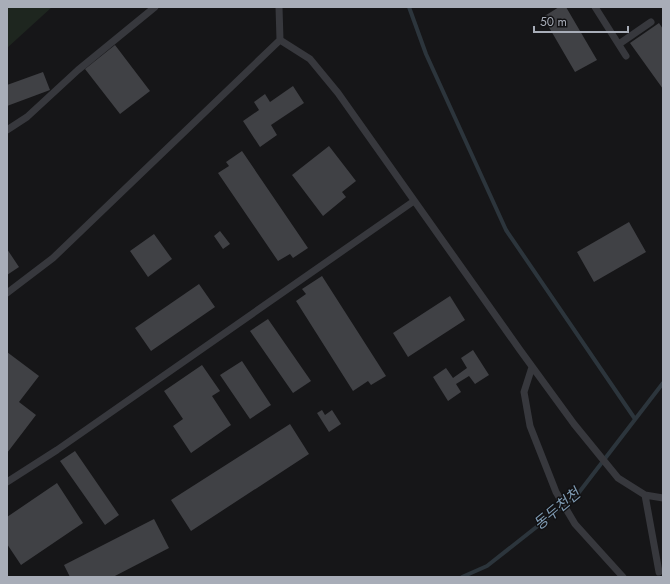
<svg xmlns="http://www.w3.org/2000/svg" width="670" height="584" viewBox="0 0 670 584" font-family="Jost,'Noto Sans KR',sans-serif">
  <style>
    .green { fill: #1e261f }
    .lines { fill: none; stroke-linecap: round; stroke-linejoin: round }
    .stream { stroke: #2c353c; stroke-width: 4 }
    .building { fill: #404145 }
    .lane { stroke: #37383d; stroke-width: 7 }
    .labels { text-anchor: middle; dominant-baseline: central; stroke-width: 3; stroke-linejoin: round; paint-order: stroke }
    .water-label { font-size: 15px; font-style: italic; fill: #7f9bb3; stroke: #111113 }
  </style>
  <rect width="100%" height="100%" fill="#161618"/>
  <!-- green -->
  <path class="green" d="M 7,7 L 52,7 L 7,48 Z"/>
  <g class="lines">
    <!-- stream -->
    <path class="stream" d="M 409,7 L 426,54 L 506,230 L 635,419
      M 462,577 L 487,566 L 577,495 L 663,383"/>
  </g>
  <!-- building -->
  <path class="building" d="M 559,7 L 566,7 L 597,60 L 575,72 L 543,17 Z
    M 659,23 L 663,29 L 663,89 L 630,43 Z
    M 115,45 L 150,91 L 120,114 L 85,69 Z
    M 43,72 L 50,90 L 7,106 L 7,85 Z
    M 293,86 L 304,103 L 271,125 L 277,135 L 260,147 L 243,121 L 259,110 L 254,102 L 265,94 L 270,102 Z
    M 329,146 L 356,181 L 342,192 L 346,197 L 323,216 L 292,175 Z
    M 242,151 L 308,248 L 293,258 L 290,254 L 278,261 L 218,173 L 229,166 L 226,162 Z
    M 629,222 L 646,252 L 594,282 L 577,252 Z
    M 220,231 L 230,244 L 223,249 L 214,236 Z
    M 154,234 L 172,259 L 148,277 L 130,251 Z
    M 7,249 L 19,267 L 7,275 Z
    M 322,276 L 386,376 L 371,385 L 368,381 L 353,391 L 296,301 L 306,294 L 302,289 Z
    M 199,284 L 215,307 L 151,351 L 135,328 Z
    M 450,296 L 465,320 L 408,357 L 393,333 Z
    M 268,319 L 311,381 L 293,393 L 250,331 Z
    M 473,350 L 489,375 L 475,384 L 469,376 L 456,384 L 461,392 L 448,401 L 433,377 L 446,368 L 453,378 L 467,368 L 461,358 Z
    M 7,352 L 39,376 L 19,402 L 36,415 L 7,453 Z
    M 242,361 L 271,405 L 250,419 L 220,375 Z
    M 202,365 L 220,391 L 212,396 L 231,425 L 191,453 L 173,426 L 183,419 L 164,391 Z
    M 322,410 L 325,415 L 332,410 L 341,424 L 329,432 L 317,413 Z
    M 290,424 L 309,454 L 191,531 L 171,500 Z
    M 75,451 L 119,515 L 105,525 L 60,461 Z
    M 57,483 L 83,523 L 21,565 L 7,544 L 7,517 Z
    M 154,519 L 169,548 L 113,577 L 70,577 L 64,565 Z"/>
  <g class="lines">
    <!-- lane -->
    <path class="lane" d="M 595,7 L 626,56
      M 280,40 L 310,59 L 338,93 L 520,350 L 574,424 L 618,478 L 645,495 L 663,498
      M 619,44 L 651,22
      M 7,130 L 27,117 L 78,70 L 155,7
      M 7,293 L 53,258 L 280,40 L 279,7
      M 532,367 L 524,392 L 530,426 L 556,492 L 575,524 L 623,577
      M 7,482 L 57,450 L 414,201
      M 645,495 L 659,572"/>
  </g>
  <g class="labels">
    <!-- water labels -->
    <g class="water-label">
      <text transform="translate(557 509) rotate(-40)">동두천천</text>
    </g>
  </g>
  <!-- border -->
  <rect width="670" height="584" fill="none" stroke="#a8adb8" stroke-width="16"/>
  <!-- scale -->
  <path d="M534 26v6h94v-6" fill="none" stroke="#a8adb8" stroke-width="2"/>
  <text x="540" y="26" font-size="12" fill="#a8adb8" stroke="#111113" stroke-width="3" paint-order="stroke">50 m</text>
</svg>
